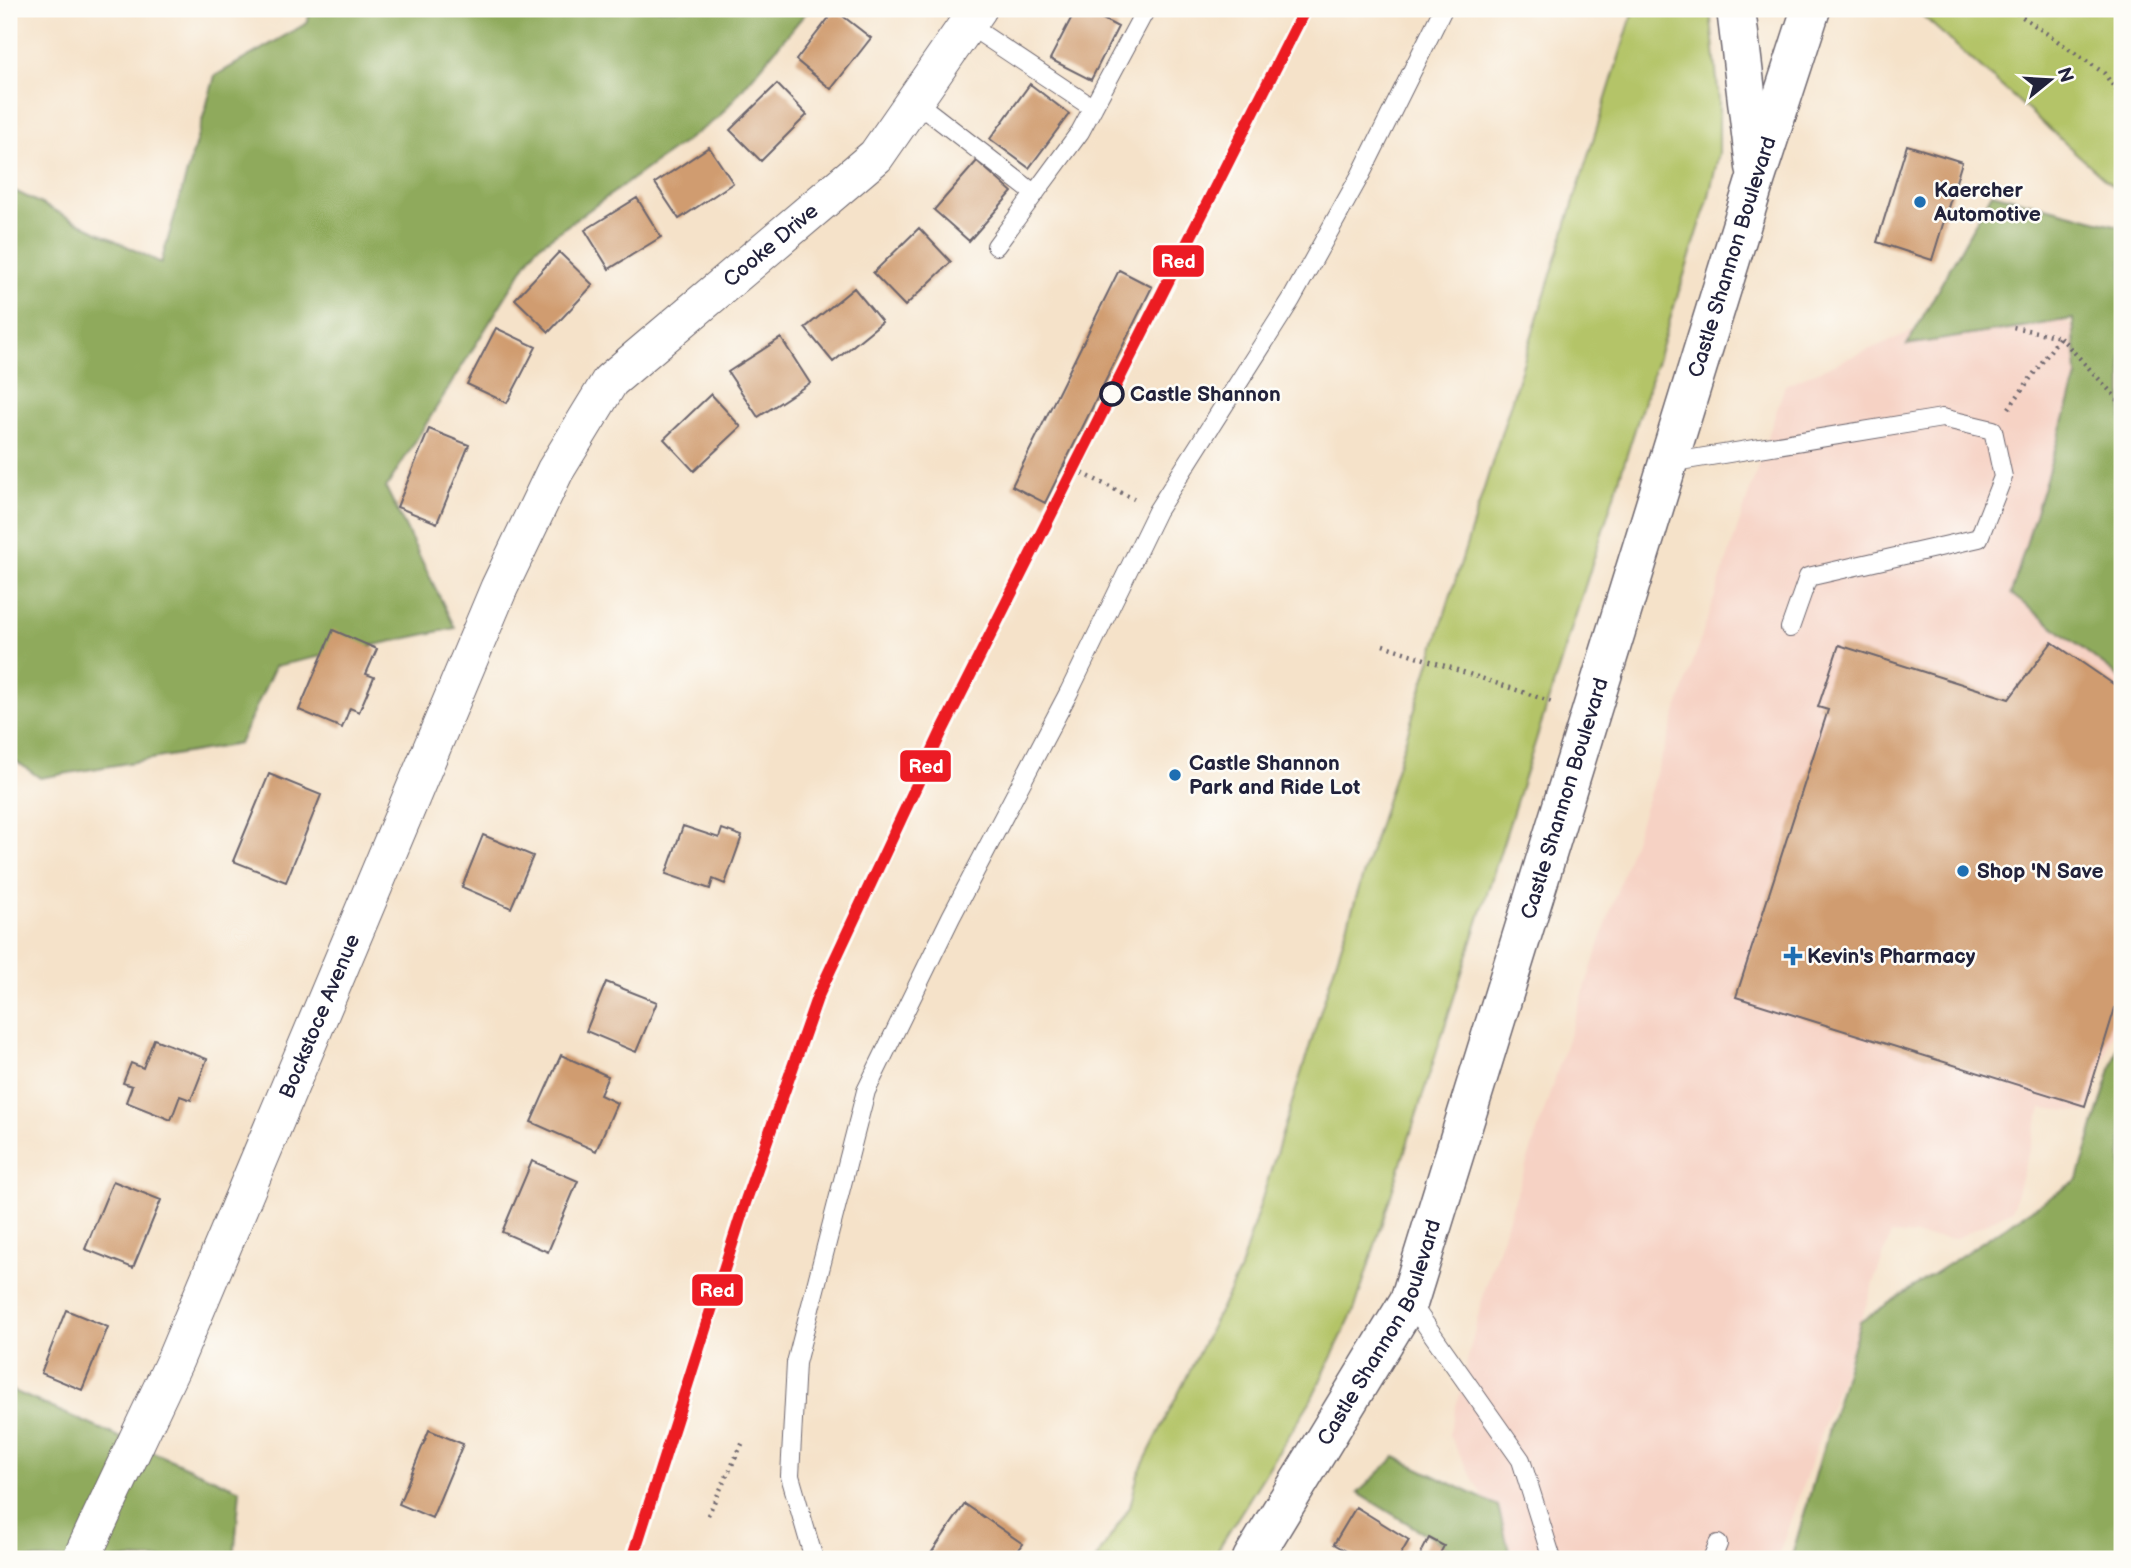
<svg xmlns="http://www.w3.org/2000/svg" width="2131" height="1568" viewBox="0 0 2131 1568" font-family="'Balsamiq Sans',sans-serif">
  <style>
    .built { fill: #f6d2c4 }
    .green { fill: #b4c467; stroke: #6b7351; stroke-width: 2 }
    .forest { fill: #8faa5c; stroke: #58664c; stroke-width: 2 }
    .building { fill: #d09c6f }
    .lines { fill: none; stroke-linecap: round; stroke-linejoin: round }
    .lane-casing { stroke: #6c656d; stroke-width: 20 }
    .street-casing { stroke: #6c656d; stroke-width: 39 }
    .secondary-casing { stroke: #6c656d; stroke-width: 41 }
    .path { stroke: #6c656d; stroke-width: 4.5; stroke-dasharray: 2 5; stroke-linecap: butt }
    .lane { stroke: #fff; stroke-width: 18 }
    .street { stroke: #fff; stroke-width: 37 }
    .secondary { stroke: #fff; stroke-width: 38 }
    .rail-1-casing { stroke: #fdfcf7; stroke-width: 18 }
    .rail-1 { stroke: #ec1b24; stroke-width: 12 }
    .poi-dot { fill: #1f6fb2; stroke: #fdfcf7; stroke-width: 2.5 }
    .stop-dot { fill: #fdfcf7; stroke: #22223b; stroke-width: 3.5 }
    .labels { text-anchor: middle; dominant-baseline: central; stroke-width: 5; stroke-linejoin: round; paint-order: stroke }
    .poi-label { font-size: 21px; font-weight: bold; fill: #22223b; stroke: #fdfcf7; text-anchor: start }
    .street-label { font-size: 21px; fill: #22223b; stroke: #fdfcf7 }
    .stop-label { font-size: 21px; font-weight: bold; fill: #22223b; stroke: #fdfcf7; text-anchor: start }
    .line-badge { stroke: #fdfcf7; stroke-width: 2.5 }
    .badge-label { font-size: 19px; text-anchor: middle; font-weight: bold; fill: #fff }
  </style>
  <rect width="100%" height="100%" fill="#fdfcf7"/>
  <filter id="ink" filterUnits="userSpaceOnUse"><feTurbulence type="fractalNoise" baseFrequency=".0143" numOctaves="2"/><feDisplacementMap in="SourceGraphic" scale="14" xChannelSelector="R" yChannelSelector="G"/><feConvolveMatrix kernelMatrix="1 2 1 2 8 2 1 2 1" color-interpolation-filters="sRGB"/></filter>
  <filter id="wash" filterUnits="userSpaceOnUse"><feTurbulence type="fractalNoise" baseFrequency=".00686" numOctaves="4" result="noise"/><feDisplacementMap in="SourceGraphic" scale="28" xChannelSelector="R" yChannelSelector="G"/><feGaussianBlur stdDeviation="1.57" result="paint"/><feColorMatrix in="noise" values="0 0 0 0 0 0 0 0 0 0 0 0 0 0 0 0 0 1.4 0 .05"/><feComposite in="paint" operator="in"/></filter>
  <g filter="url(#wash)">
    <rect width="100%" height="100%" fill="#f5e2c9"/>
    <!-- built -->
    <path class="built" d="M 2042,311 L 2093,335 L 2122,670 L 2122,1000 L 2088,1113 L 2041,1108 L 2012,1210 L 1955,1239 L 1891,1234 L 1777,1559 L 1517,1559 L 1449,1435 L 1484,1292 L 1785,385 L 1915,330 Z"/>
    <!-- green -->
    <path class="green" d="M 1634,9 L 1710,9 L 1719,101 L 1719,153 L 1708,200 L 1355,1308 L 1311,1400 L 1212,1559 L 1096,1559 L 1130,1507 L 1138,1474 L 1239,1272 Z
      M 1915,9 L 2122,9 L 2122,194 Z"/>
    <!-- forest -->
    <path class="forest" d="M 311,9 L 809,9 L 719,117 L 536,248 L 386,488 L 455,628 L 275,666 L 239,744 L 40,778 L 9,756 L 9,188 L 161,263 L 215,76 L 307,23 Z
      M 1992,193 L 2122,227 L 2122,679 L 2011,594 L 2077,377 L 2073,319 L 1907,345 Z
      M 2122,1032 L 2121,1559 L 1791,1559 L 1860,1322 L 2078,1179 Z
      M 9,1389 L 240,1490 L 234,1559 L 9,1559 Z
      M 1395,1457 L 1498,1506 L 1511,1559 L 1463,1559 L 1463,1557 L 1358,1493 Z"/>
    <g id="blocks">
      <!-- building -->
      <path class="building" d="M 1076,9 L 1084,9 L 1118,27 L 1091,80 L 1050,59 Z
        M 835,10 L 871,38 L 831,89 L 796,60 Z
        M 777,84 L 807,115 L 761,161 L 730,130 Z
        M 1030,84 L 1069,114 L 1029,168 L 990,139 Z
        M 1907,145 L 1962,162 L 1932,260 L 1877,242 Z
        M 709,147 L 733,183 L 679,219 L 655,183 Z
        M 977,161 L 1012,192 L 969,241 L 934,210 Z
        M 637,198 L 661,237 L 609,269 L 585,230 Z
        M 919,228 L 951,262 L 905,306 L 873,273 Z
        M 559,252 L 593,285 L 549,332 L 515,299 Z
        M 1119,270 L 1152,287 L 1045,503 L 1012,486 Z
        M 854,288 L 882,322 L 833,362 L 805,328 Z
        M 496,328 L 536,347 L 507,403 L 467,384 Z
        M 781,338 L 810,383 L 758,417 L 728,372 Z
        M 711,394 L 741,427 L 694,471 L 664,439 Z
        M 429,429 L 469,445 L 437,523 L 397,507 Z
        M 333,630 L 377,649 L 366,674 L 374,677 L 359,712 L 350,708 L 342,728 L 299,710 Z
        M 2052,642 L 2122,690 L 2122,985 L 2085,1106 L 1736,997 L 1828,710 L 1818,707 L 1839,645 L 2009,699 Z
        M 269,774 L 321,795 L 286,882 L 233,861 Z
        M 683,826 L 719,838 L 722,829 L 742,836 L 725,884 L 713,879 L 710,889 L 666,874 Z
        M 483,835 L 533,856 L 511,908 L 462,887 Z
        M 606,982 L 657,1002 L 636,1052 L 586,1031 Z
        M 154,1039 L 207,1059 L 191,1100 L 180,1096 L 171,1120 L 126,1102 L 132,1086 L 123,1083 L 131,1063 L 143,1068 Z
        M 561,1055 L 608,1076 L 600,1095 L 617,1103 L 596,1151 L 531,1122 Z
        M 532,1161 L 578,1181 L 548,1252 L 502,1232 Z
        M 113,1181 L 161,1200 L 133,1268 L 85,1249 Z
        M 66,1310 L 108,1327 L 82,1390 L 41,1373 Z
        M 429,1430 L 463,1444 L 432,1518 L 399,1504 Z
        M 965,1504 L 1023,1544 L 1012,1559 L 927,1559 Z
        M 1356,1507 L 1409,1540 L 1398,1559 L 1360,1559 L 1334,1544 Z
        M 1429,1538 L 1444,1546 L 1437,1559 L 1418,1559 Z"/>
    </g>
  </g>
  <g filter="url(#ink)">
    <use href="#blocks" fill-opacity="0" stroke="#6c656d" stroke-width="2"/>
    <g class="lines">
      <!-- lane casing -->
      <g class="lane-casing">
        <path id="lane" d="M 967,24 L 1093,108
          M 915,101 L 1035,194
          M 996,246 L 1080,132 L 1146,9
          M 1668,463 L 1942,418 L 1993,430 L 2003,477 L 1979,538 L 1808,577 L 1790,628
          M 1409,1301 L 1521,1460 L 1552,1559
          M 814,1559 L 790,1476 L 796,1363 L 866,1091 L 951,917 L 1069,692 L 1157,511 L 1291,300 L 1361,174 L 1443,9
          M 1712,1559 L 1718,1544"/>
      </g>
      <!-- street casing -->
      <g class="street-casing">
        <g id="street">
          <path id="s1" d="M 81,1559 L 175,1360 L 499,588 L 555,471 L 610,381 L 876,156 L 978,9"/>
        </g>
      </g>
      <!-- secondary casing -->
      <g class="secondary-casing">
        <g id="secondary">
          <path d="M 1736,9 L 1755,167"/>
          <path id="s2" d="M 1252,1559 L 1409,1301 L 1756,178 L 1811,9"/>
        </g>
      </g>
      <!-- path -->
      <path class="path" d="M 2011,9 L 2104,73 L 2122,98
        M 2060,337 L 2122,404
        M 2009,408 L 2060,337 L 2013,327
        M 1064,464 L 1134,499
        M 1383,645 L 1555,703
        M 708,1515 L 744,1440"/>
      <!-- lane -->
      <use href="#lane" class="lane"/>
      <!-- street -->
      <use href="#street" class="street"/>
      <!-- secondary -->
      <use href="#secondary" class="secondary"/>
      <!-- rail-1 casing -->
      <g class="rail-1-casing">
        <path id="rail-1" d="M 632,1559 L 746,1200 L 817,998 L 941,733 L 1305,9"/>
      </g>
      <!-- rail-1 -->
      <use href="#rail-1" class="rail-1"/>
    </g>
  </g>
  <!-- markers -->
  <g class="poi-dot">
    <circle cx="1920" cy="202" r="7"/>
    <circle cx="1175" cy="775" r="7"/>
    <circle cx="1963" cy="871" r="7"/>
    <path d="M1789.5 945.5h7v7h7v7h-7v7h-7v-7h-7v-7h7z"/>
  </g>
  <circle class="stop-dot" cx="1112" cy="394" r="11"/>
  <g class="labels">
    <!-- poi labels -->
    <g class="poi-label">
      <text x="1934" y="190">Kaercher<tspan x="1934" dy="24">Automotive</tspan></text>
      <text x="1189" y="763">Castle Shannon<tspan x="1189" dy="24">Park and Ride Lot</tspan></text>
      <text x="1977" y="871">Shop 'N Save</text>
      <text x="1807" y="956">Kevin's Pharmacy</text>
    </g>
    <!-- street labels -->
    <g class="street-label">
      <text stroke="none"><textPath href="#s1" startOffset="1503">Cooke Drive</textPath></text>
      <text stroke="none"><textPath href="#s2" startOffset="1395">Castle Shannon Boulevard</textPath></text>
      <text stroke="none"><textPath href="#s2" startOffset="828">Castle Shannon Boulevard</textPath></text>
      <text stroke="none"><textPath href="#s1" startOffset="593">Bockstoce Avenue</textPath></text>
      <text stroke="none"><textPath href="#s2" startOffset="261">Castle Shannon Boulevard</textPath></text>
    </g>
    <!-- stop labels -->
    <g class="stop-label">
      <text x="1130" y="394">Castle Shannon</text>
    </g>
  </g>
  <g class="line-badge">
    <rect x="1152" y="244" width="53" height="34" rx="7" fill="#ec1b24"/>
    <rect x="899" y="749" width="53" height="34" rx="7" fill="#ec1b24"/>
    <rect x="691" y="1273" width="53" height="34" rx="7" fill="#ec1b24"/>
  </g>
  <g class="badge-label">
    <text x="1178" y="268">Red</text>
    <text x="926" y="773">Red</text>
    <text x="717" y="1297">Red</text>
  </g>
  <!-- margin -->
  <rect width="2131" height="1568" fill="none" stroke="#fdfcf7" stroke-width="35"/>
  <!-- north arrow -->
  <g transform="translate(2050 80) rotate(72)" stroke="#fdfcf7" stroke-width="5" paint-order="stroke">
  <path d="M0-5L12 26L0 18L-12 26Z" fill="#22223b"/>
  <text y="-10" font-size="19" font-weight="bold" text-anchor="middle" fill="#22223b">N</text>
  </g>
</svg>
